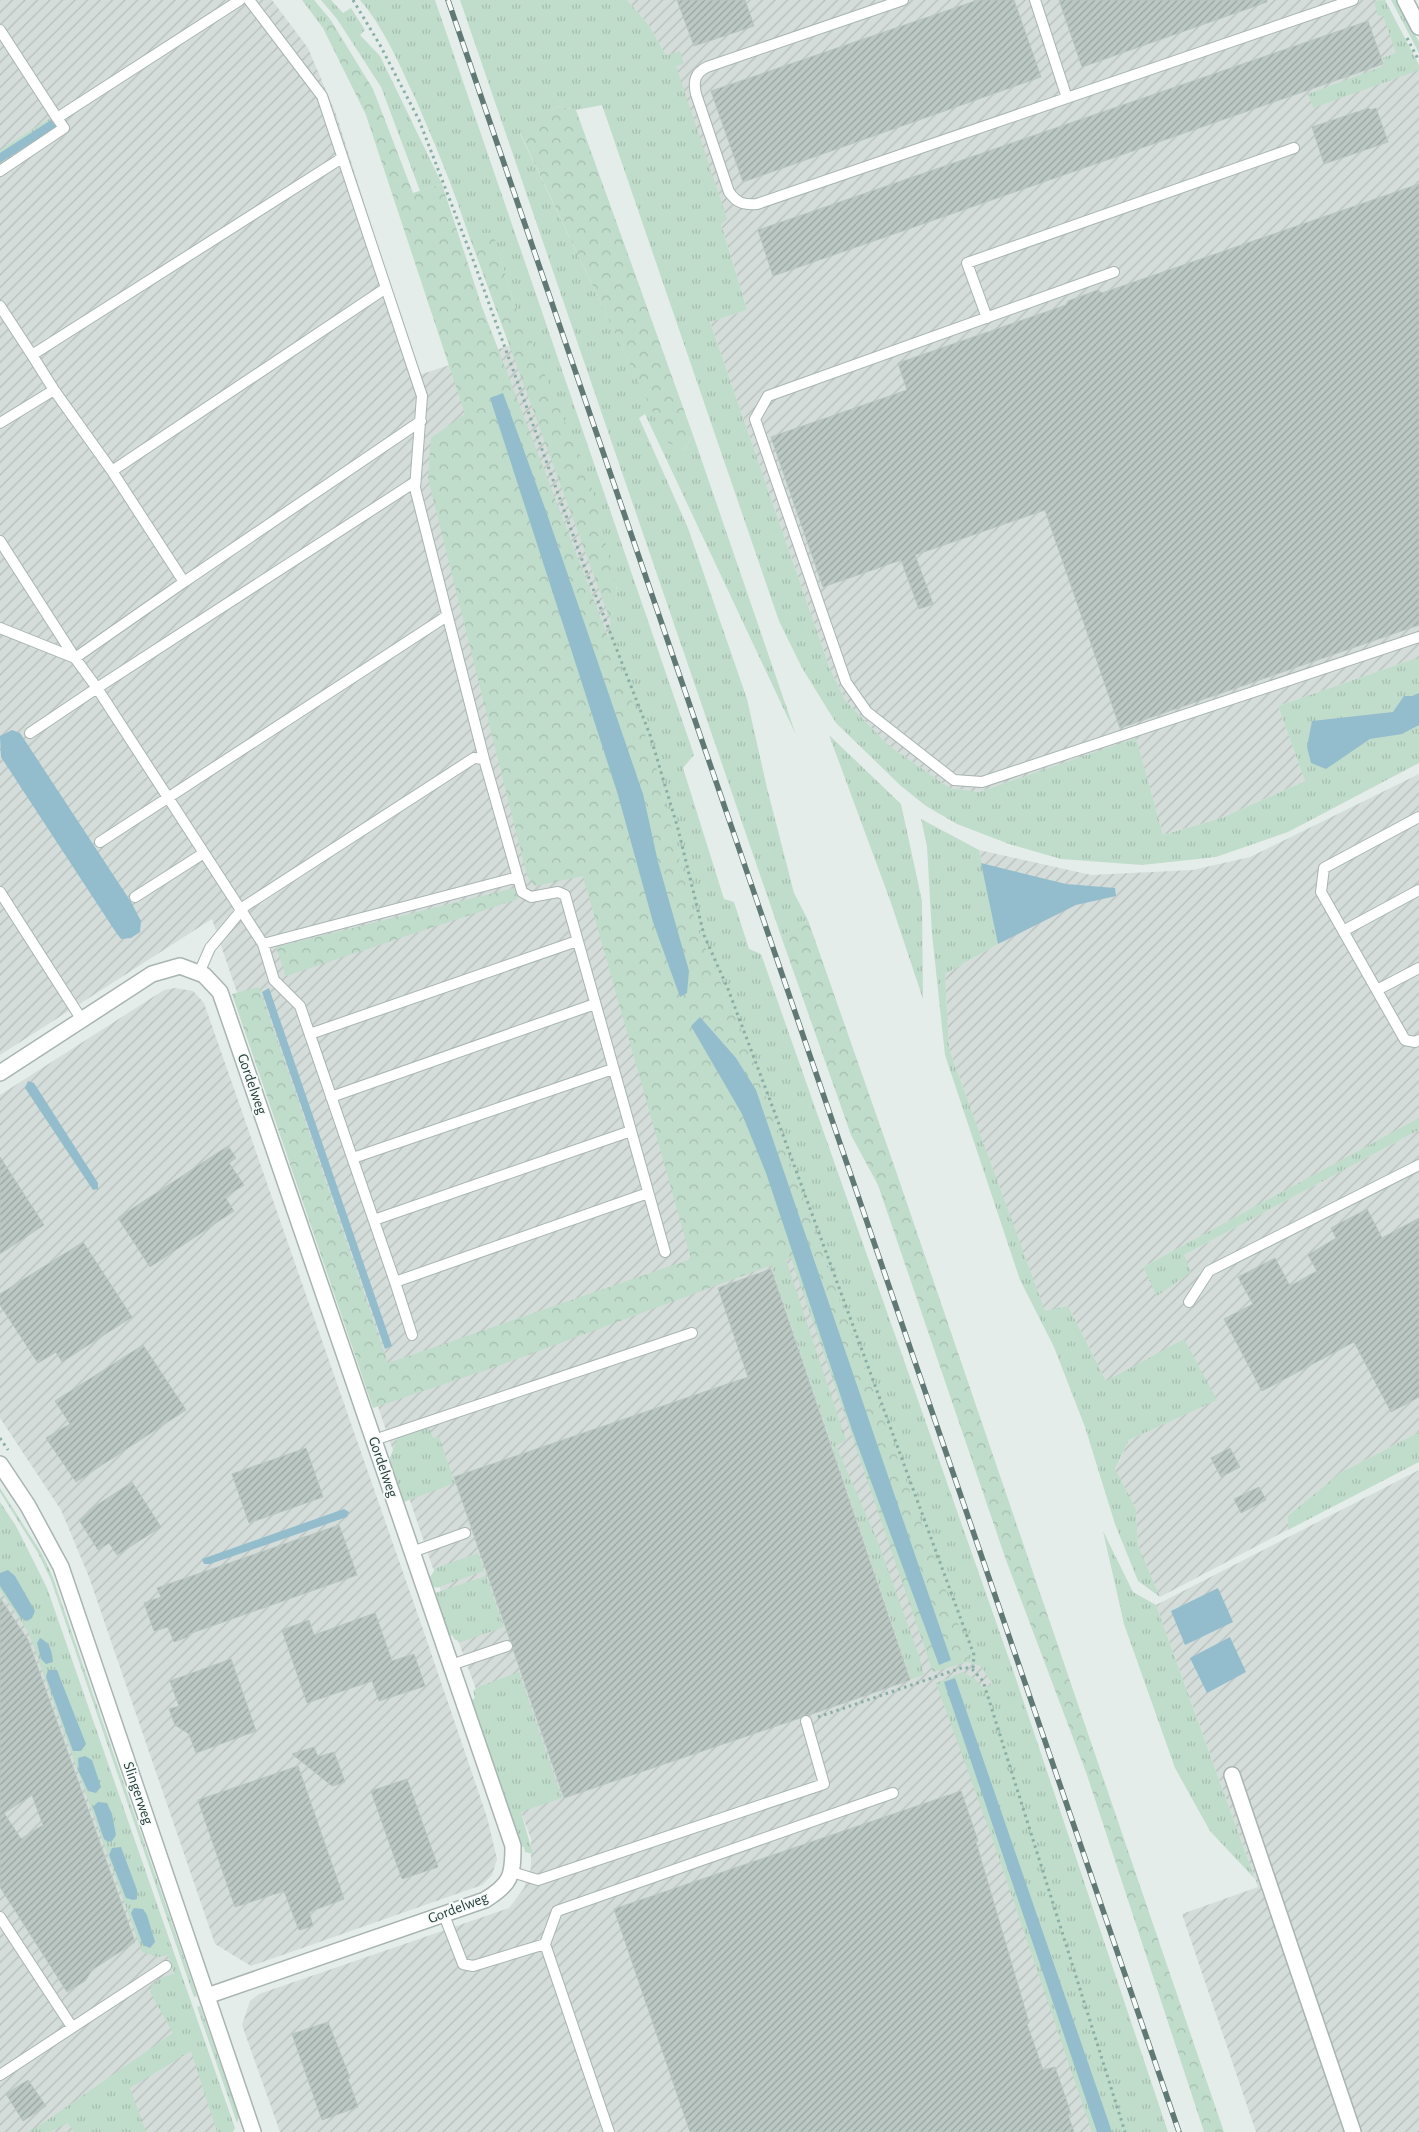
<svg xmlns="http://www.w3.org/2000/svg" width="1419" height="2132" viewBox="0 0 1419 2132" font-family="'Alegreya Sans',sans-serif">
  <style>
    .industrial { fill: url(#industrial-furrows) }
    .grass { fill: url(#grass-tufts) }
    .forest { fill: url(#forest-crowns) }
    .water { fill: #93bdcd }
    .building { fill: url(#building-hatch); stroke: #b8c6c2; fill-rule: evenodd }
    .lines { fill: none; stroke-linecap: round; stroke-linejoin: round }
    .service-casing { stroke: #a8b5b2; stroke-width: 12 }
    .minor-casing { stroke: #a8b5b2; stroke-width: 18 }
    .path { stroke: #89aea6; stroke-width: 3; stroke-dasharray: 2.5 4; stroke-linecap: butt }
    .service { stroke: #fff; stroke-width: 10 }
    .minor { stroke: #fff; stroke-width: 15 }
    .rail-casing { stroke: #617975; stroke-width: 5.5 }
    .rail { stroke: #f6faf8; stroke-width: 4; stroke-dasharray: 11; stroke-linecap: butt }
    .labels { text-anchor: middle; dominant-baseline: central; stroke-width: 4; stroke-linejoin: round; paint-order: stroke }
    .street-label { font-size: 15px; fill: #263e3a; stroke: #f6faf8 }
  </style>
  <defs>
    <pattern id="industrial-furrows" width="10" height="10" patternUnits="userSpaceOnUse" patternTransform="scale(1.25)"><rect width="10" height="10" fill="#d4ddda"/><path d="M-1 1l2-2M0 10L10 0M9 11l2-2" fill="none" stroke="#b6bfbc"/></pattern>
    <pattern id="grass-tufts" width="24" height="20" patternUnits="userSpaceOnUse" patternTransform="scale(1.25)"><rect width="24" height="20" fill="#c0dccb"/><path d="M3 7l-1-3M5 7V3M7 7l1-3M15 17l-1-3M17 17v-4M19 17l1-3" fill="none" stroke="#a5beaf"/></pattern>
    <pattern id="forest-crowns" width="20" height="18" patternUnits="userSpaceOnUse" patternTransform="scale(1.25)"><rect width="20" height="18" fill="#c0dccb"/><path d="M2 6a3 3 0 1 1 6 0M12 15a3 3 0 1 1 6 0" fill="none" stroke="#a5beaf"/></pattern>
    <pattern id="building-hatch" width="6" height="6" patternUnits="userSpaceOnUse" patternTransform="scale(1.25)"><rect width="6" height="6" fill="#bbc8c4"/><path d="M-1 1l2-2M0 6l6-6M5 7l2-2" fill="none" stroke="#98a4a0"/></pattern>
  </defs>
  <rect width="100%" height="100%" fill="#e5edeb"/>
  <!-- industrial -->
  <path class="industrial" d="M 0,0 L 272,0 L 308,48 L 336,114 L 419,375 L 517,343 L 750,1007 L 1151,2132 L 280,2132 L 242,2025 L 250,2001 L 259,1994 L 509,1908 L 524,1888 L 531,1868 L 531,1839 L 452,1624 L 212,919 L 0,1055 Z
    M 627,0 L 1381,0 L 1419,71 L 1419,657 L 1278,706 L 1305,781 L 1221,818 L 1163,835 L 1136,739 L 979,792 L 950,788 L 888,745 L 845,700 L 830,669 L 710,322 L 747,310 L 721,224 L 666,55 L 648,24 Z
    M 1419,774 L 1419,1119 L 1143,1267 L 1158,1296 L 1184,1255 L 1419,1130 L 1419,1432 L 1340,1473 L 1289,1529 L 1160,1597 L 1138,1545 L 1136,1509 L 1115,1470 L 1129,1440 L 1217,1399 L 1106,1381 L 1068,1306 L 1045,1312 L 949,1049 L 945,974 L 998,944 L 979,850 L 1091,875 L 1193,870 L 1250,857 Z
    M 175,988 L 193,991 L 204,1003 L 426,1638 L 487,1817 L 497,1859 L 492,1875 L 482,1885 L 251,1966 L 215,1944 L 89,1577 L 61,1510 L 0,1418 L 0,1095 L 164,990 Z
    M 1419,1470 L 1419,2132 L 1256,2132 L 1182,1914 L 1258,1887 L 1156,1605 Z
    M 0,1518 L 118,1804 L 227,2132 L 0,2132 Z"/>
  <!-- grass -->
  <path class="grass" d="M 302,0 L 314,0 L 330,19 L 323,28 Z
    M 321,0 L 331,0 L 343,13 L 351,8 L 365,30 L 360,35 L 380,56 L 442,184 L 420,191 L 381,87 L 337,19 Z
    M 360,0 L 435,0 L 694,755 L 683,768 L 724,899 L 734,902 L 749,949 L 761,954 L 1014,1673 L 1168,2132 L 1092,2132 L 992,1838 L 936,1683 L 963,1672 L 975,1679 L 984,1689 L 992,1684 L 981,1666 L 967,1662 L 969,1654 L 743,1033 L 697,929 L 653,755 L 608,638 L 617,589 L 513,300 L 493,234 L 468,233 C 453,187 435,144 416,100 C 400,66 385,29 360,0 Z
    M 460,0 L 627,0 L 648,24 L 666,55 L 680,51 L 684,64 L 676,66 L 727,219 L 721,224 L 747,310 L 710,322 L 830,669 L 845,700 L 888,745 L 950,788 L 979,792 L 1136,738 L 1163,835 L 1221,818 L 1305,781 L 1278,706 L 1419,657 L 1419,763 L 1288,832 L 1216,857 L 1142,865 L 1061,859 L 1009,844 L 957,824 L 926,806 L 901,786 L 836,723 L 802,668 L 779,621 L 602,105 L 576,110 L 557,106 L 520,134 L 667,441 L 684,450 L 693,435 L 796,735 L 645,414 L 639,418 L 688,528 L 747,699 L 767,788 L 794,893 L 808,920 L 781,936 Z
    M 1385,0 L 1419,65 L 1419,70 L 1313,108 L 1308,94 L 1384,66 L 1383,58 L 1396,53 L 1383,15 L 1378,16 L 1374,1 Z
    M 1391,0 L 1397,0 L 1419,42 L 1419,53 Z
    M 52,117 L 60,129 L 0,168 L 0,150 Z
    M 829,735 L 901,804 L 922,901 L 923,999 L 890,900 Z
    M 921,819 L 979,850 L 998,944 L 945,974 L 949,1049 L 1045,1311 L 1068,1306 L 1106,1381 L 1184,1339 L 1217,1400 L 1129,1440 L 1115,1469 L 1136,1509 L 1138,1545 L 1160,1597 L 1138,1581 L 1115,1524 L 1085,1427 L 1054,1347 L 1020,1280 L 945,1055 L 932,934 L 927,846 Z
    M 1419,1118 L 1419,1130 L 1184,1255 L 1191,1272 L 1157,1296 L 1143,1267 Z
    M 786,1260 L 846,1440 L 836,1446 L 878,1542 L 919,1656 L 924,1675 L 911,1679 L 771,1265 Z
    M 429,1428 L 433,1438 L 439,1437 L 455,1483 L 404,1502 L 389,1460 L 398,1438 Z
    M 1419,1432 L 1419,1462 L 1288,1530 L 1288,1516 L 1340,1473 Z
    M 0,1488 L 42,1554 L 52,1575 L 197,1996 L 194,1997 L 51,1580 L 38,1553 L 0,1492 Z
    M 0,1502 L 16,1526 L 47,1588 L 235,2128 L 233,2132 L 217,2132 L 191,2051 L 130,2088 L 146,2132 L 74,2132 L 68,2123 L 50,2132 L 30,2132 L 173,2033 L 150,1992 L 152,1985 L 164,1977 L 174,1974 L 168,1955 L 158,1957 L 142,1952 L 29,1633 L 0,1590 Z
    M 1103,1531 L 1133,1592 L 1156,1605 L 1255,1879 L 1210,1831 L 1175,1768 L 1124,1624 Z
    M 478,1553 L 484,1571 L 436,1588 L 433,1586 L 430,1577 L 436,1568 Z
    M 486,1576 L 504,1627 L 461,1642 L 454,1639 L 452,1635 L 449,1636 L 435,1593 Z
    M 519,1672 L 562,1798 L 521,1812 L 533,1854 L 525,1852 L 524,1847 L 521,1846 L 472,1700 L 475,1698 L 473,1691 L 478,1687 Z
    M 200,2006 L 239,2117 L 237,2123 L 197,2007 Z"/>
  <!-- forest -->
  <path class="forest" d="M 330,19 L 373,89 L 413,193 L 442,184 L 482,307 L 653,755 L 697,929 L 743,1033 L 969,1654 L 967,1662 L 933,1672 L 791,1258 L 495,1367 L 373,1408 L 232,994 L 259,987 L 388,1363 L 691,1259 L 583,876 L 535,886 L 527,876 L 428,478 L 431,438 L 465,414 L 366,115 L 323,28 Z
    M 557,106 L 576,110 L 693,435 L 684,450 L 667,442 L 520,133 Z
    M 468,233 L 493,233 L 513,300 L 590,480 L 617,590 L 611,622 Z
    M 514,888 L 518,899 L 286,976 L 276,947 Z
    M 808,920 L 897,1174 L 1224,2132 L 1204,2132 L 1087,1775 L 1006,1560 L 878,1185 L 851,1135 L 781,936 Z"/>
  <!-- water -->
  <path class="water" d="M 51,120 L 56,127 L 0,163 L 0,153 Z
    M 503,393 L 546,511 L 643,794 L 658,862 L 689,971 L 687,993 L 680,997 L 653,922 L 618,795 L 490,398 Z
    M 1419,693 L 1419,725 L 1402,734 L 1370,739 L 1326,769 L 1311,763 L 1307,747 L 1312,721 L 1393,712 L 1404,696 L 1412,696 Z
    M 12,730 L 20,733 L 131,902 L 141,921 L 140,932 L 131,938 L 121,939 L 115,931 L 1,757 L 0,736 Z
    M 981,863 L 1066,884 L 1115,888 L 1116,896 L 1076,905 L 998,944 Z
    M 269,988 L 392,1346 L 385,1349 L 262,992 Z
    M 700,1017 L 736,1058 L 756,1090 L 951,1660 L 939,1665 L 852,1430 L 766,1173 L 742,1114 L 691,1026 Z
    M 28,1081 L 34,1083 L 98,1183 L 98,1189 L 93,1190 L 25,1088 Z
    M 344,1509 L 349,1512 L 347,1517 L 210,1564 L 204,1564 L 202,1559 Z
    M 8,1570 L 15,1576 L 35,1611 L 32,1618 L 27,1621 L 21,1618 L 0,1586 L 0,1573 Z
    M 1218,1588 L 1233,1622 L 1185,1645 L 1171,1611 Z
    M 1230,1637 L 1246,1672 L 1207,1693 L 1190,1658 Z
    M 40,1638 C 50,1643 52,1651 53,1662 L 46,1664 L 41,1659 L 37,1643 Z
    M 48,1670 L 57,1670 L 60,1678 L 86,1744 L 81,1751 L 73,1751 L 46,1677 Z
    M 955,1678 L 1112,2132 L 1097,2132 L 944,1682 Z
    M 85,1756 L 92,1760 L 101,1787 L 96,1793 L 88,1791 L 79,1772 L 78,1758 Z
    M 98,1802 L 107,1803 L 112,1814 L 116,1835 L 112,1841 L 108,1842 L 104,1839 L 93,1807 Z
    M 121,1847 L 137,1890 L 137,1899 L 133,1900 L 126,1898 L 109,1855 L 112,1848 Z
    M 134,1908 L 143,1909 L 147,1915 L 155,1942 L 150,1948 L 143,1945 L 131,1913 Z"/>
  <!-- building -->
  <path class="building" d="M 677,0 L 745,0 L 754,26 L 694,46 Z
    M 978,0 L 1014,0 L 1041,77 L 743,182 L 711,91 Z
    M 1059,0 L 1267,0 L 1267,2 L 1082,67 Z
    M 1368,21 L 1383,64 L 773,276 L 758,230 Z
    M 1369,108 L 1370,110 L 1376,108 L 1388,142 L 1324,164 L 1312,127 Z
    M 1419,184 L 1419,625 L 1120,728 L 1045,510 L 915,555 L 933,604 L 919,609 L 901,560 L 823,587 L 771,437 L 907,390 L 898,363 L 1066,305 L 1068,301 L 1098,290 L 1102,293 Z
    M 228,1146 L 236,1158 L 229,1163 L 244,1185 L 225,1197 L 234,1211 L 150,1267 L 118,1218 Z
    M 0,1157 L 44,1225 L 0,1254 Z
    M 1367,1209 L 1382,1238 L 1419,1218 L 1419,1397 L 1391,1412 L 1354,1342 L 1262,1391 L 1224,1319 L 1253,1304 L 1238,1277 L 1275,1258 L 1290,1286 L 1317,1271 L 1308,1255 L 1336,1238 L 1331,1228 Z
    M 83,1242 L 132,1317 L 62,1362 L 56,1352 L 38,1363 L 0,1305 L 0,1294 Z
    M 771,1269 L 910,1680 L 809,1715 L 804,1715 L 800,1718 L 564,1798 L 513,1649 L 513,1643 L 510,1640 L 454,1477 L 748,1377 L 718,1288 Z
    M 143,1345 L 186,1410 L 76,1482 L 46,1438 L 70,1424 L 55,1401 Z
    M 306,1448 L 323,1497 L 249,1523 L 232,1474 Z
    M 1230,1448 L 1240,1467 L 1221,1477 L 1211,1458 Z
    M 132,1482 L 161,1527 L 117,1555 L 109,1543 L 98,1550 L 79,1520 L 89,1513 L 88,1511 Z
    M 1259,1487 L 1266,1500 L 1241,1513 L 1234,1499 Z
    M 339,1525 L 357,1575 L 189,1634 L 187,1637 L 174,1642 L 168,1627 L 154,1631 L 144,1603 L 161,1597 L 157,1588 Z
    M 0,1598 L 28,1640 L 135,1942 L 92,1970 L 85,1981 L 67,1992 L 0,1887 ZM 32,1795 L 43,1825 L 21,1839 L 4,1813 Z
    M 375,1613 L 392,1661 L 414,1654 L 425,1686 L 379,1701 L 372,1681 L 307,1703 L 282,1630 L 309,1620 L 314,1635 Z
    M 231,1659 L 256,1731 L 196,1753 L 189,1734 L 175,1725 L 169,1709 L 179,1706 L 170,1681 Z
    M 314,1747 L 318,1757 L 334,1752 L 345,1782 L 332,1786 L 292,1754 Z
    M 298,1766 L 344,1899 L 309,1912 L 313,1926 L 299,1930 L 284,1891 L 235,1907 L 198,1800 Z
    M 407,1779 L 438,1867 L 402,1879 L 371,1791 Z
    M 961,1791 L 978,1841 L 976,1842 L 1029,2023 L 1027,2024 L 1043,2070 L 1055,2067 L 1071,2114 L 1068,2115 L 1074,2132 L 690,2132 L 614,1909 Z
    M 328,2022 L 350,2078 L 348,2079 L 358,2107 L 322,2120 L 292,2034 Z
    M 28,2080 L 46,2106 L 23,2121 L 6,2094 Z"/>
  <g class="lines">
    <!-- service casing -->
    <g class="service-casing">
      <path id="service" d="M 249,0 L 322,96 L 422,396 L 415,488 L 484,759
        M 903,0 L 707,67 C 695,73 693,81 696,94 L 729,192 C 737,203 743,205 757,204 L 1353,0
        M 1035,0 L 1067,98
        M 0,30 L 57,118 L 240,0
        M 0,171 L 64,128 L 57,118
        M 1114,272 L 768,396 L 755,419 L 846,682 L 867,712 L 954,780 L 982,782 L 1419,637
        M 386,288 L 112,471 L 184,582 L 421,421
        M 0,306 L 32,355 L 342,158
        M 987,318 L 967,263 L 1294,148
        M 54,390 L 112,471
        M 0,423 L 54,390 L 32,355
        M 415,482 L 97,688 L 263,944 L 518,877
        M 0,541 L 75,658 L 184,582
        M 0,628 L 75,658 L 97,688 L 30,733
        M 1419,817 L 1324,868 L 1321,892 L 1405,1040 L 1415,1042 L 1419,1040
        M 100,842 L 447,616
        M 0,892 L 82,1020
        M 135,897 L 204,853
        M 1343,931 L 1419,890
        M 263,944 L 274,980 L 300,1006 L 395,1282 L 648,1193
        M 199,973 L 210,948 L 245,906 L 474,758 L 484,759 L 522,892 L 531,897 L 558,892 L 565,895 L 665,1252
        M 1377,990 L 1419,968
        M 310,1034 L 577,941
        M 331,1097 L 595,1004
        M 353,1158 L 613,1069
        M 374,1220 L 631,1131
        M 395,1282 L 412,1335
        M 1189,1302 L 1209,1271 L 1419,1165
        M 374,1440 L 692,1333
        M 412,1552 L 465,1533
        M 451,1665 L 507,1646
        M 512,1872 L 538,1880 L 824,1784 L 806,1721
        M 444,1915 L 463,1964 L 473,1966 L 545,1944 L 609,2132
        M 0,1917 L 72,2027
        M 545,1944 L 557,1911 L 893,1793
        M 0,2075 L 166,1966"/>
    </g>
    <!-- minor casing -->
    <g class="minor-casing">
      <path id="minor" d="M 1405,0 L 1419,27
        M 0,1073 L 152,974 L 180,966 L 204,975 L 220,992 L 513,1846 C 513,1876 511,1884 485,1900 L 207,1996
        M 0,1464 L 28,1506 L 61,1567 L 253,2132
        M 1232,1775 L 1353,2132"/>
    </g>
    <!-- path -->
    <path class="path" d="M 353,0 L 380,45 L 419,120 L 475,265 L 585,568 L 650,735 L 678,829 L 704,935 L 728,989 L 776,1116 L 974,1655 L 973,1670
      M 1407,38 L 1419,61
      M 0,1438 L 8,1450
      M 818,1717 L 964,1667 L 973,1670 L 983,1681 L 1125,2132"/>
    <!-- service -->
    <use href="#service" class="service"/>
    <!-- minor -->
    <use href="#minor" class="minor"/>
    <!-- rail casing -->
    <g class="rail-casing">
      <path id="rail" d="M 448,0 L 1179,2132"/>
    </g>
    <!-- rail -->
    <use href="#rail" class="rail"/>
  </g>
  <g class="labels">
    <!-- street labels -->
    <g class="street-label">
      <text transform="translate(252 1084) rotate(71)">Gordelweg</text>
      <text transform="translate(383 1467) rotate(71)">Gordelweg</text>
      <text transform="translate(138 1793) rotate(71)">Slingerweg</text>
      <text transform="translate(458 1908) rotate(-21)">Gordelweg</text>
    </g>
  </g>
</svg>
